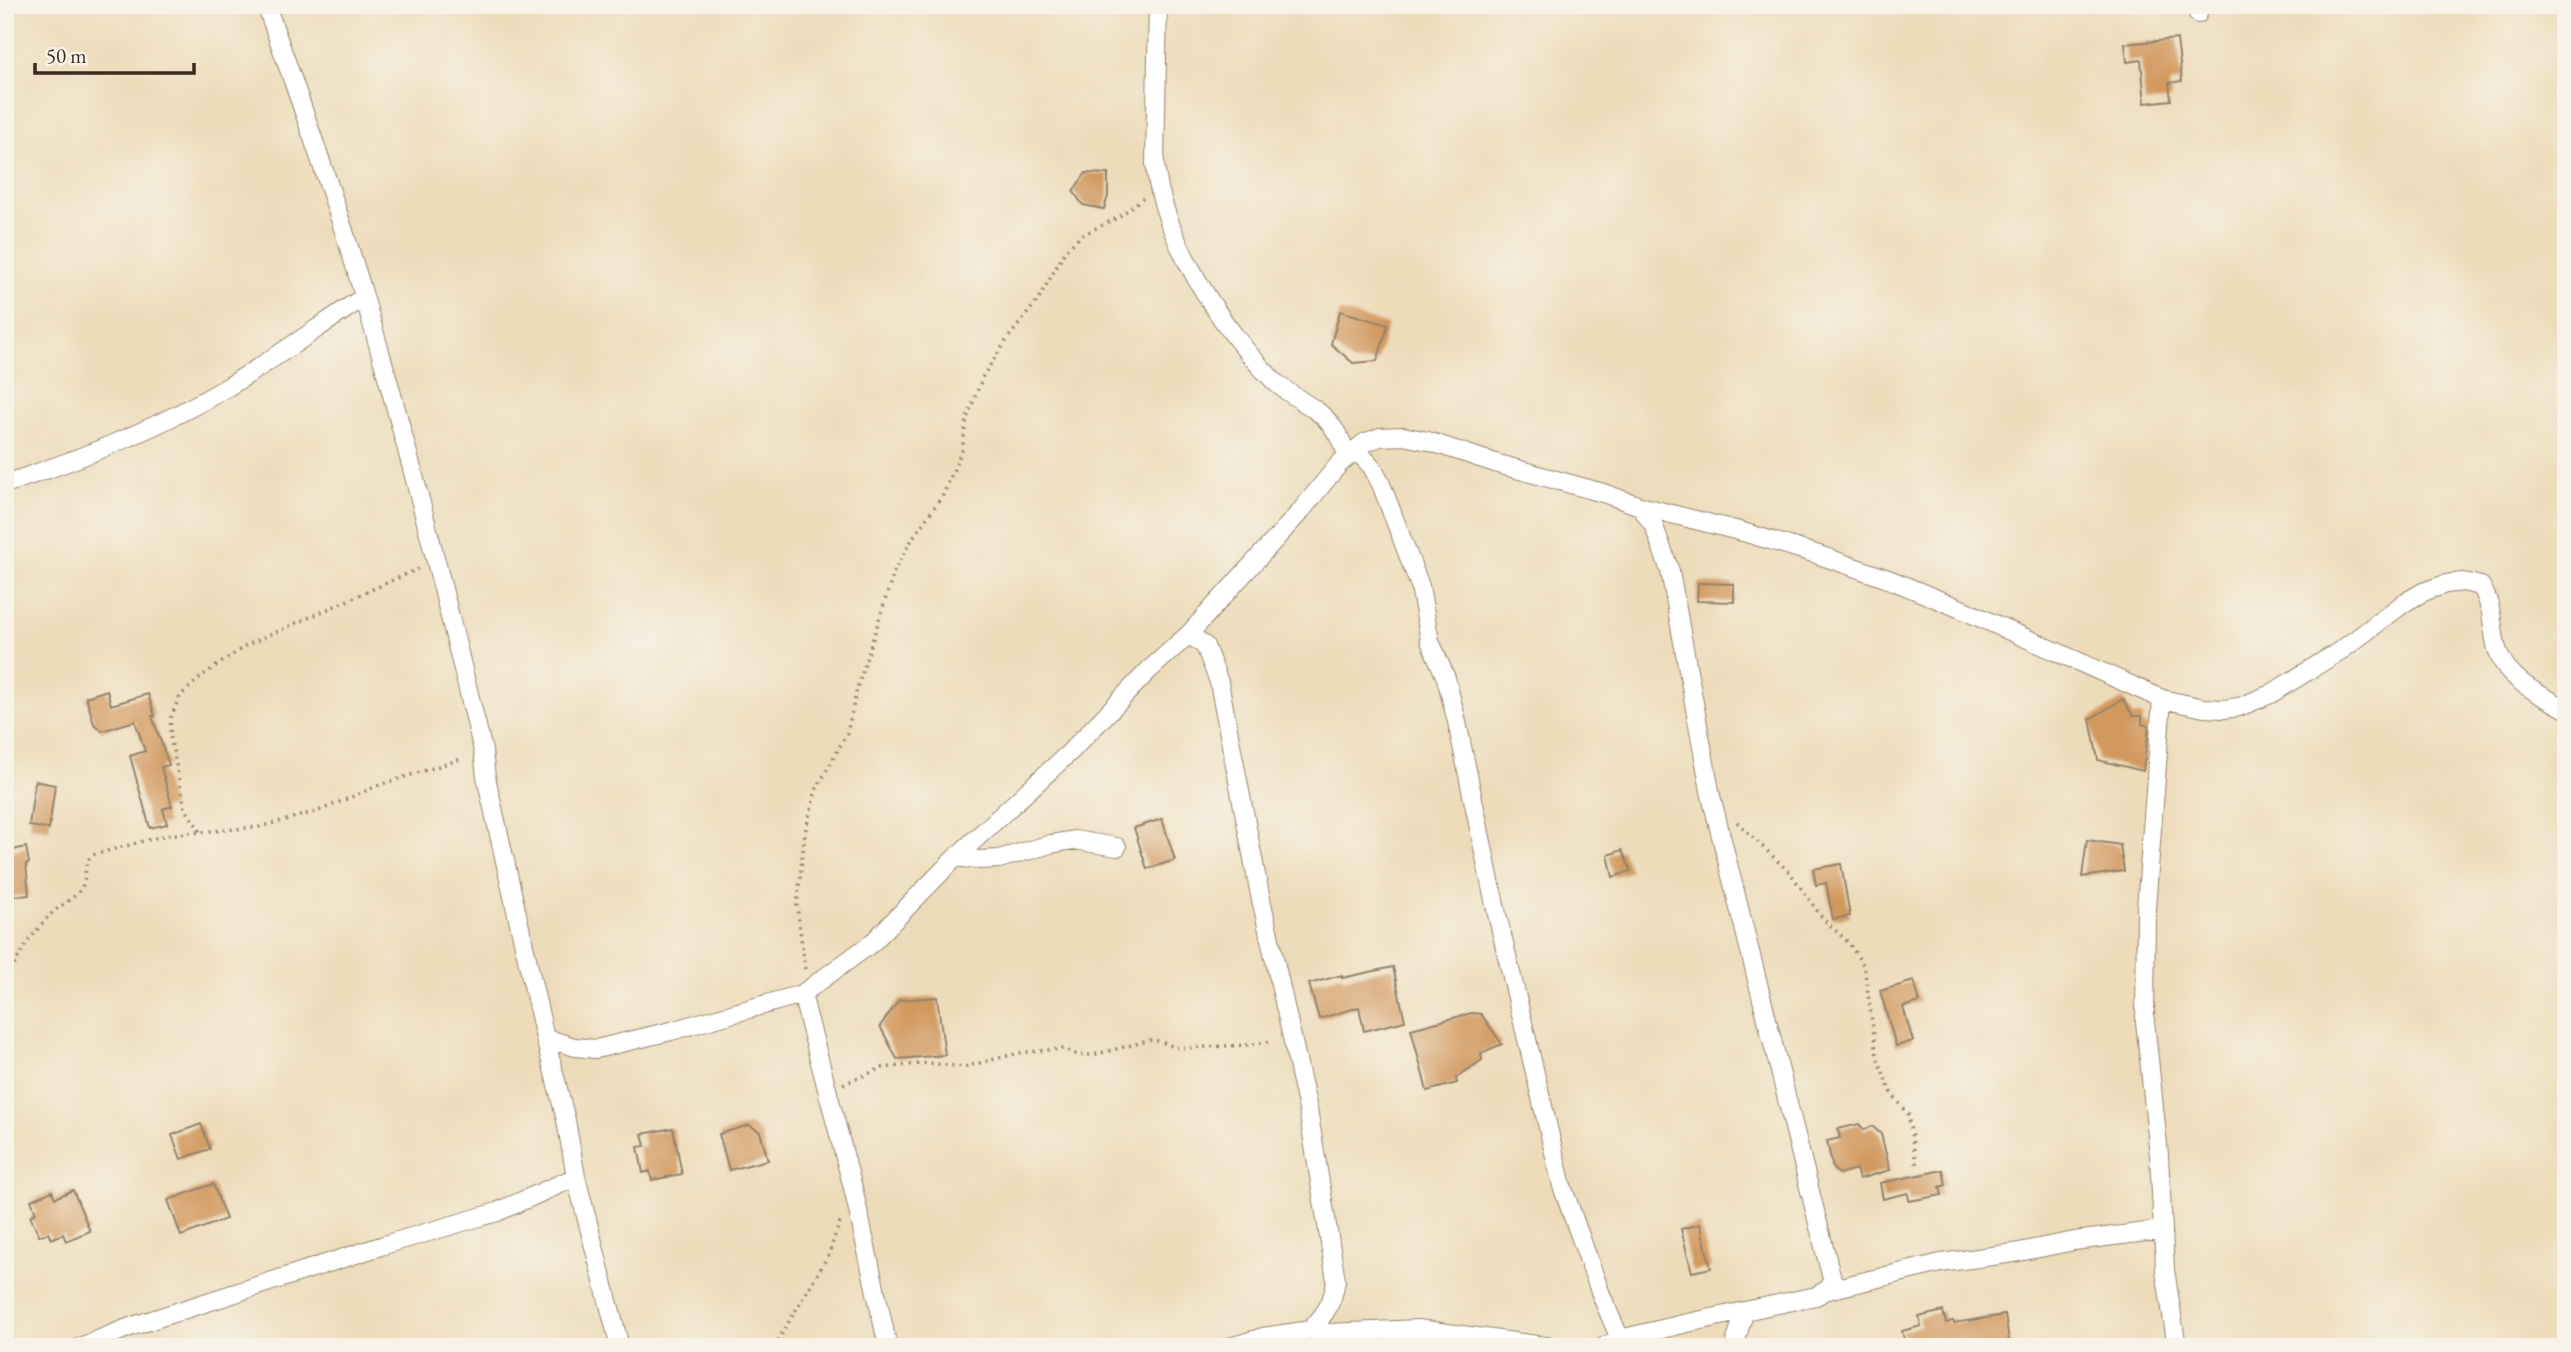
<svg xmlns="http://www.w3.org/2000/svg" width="2571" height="1352" viewBox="0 0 2571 1352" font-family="'EB Garamond',serif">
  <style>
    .building { fill: #d2995f }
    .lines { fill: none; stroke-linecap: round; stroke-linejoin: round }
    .minor-casing { stroke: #94836c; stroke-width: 20 }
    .path { stroke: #94836c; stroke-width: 3.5; stroke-dasharray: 2 5; stroke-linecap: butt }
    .minor { stroke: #fff; stroke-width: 18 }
  </style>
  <rect width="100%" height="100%" fill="#f7f3e8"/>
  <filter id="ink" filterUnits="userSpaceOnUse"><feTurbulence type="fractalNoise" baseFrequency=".0143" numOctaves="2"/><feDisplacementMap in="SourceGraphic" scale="14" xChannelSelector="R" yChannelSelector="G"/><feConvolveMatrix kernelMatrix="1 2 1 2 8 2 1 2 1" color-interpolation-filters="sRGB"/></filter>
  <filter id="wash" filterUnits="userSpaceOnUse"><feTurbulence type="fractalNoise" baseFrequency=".00686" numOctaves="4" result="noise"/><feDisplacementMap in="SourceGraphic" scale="28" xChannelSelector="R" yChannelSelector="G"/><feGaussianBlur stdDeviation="1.57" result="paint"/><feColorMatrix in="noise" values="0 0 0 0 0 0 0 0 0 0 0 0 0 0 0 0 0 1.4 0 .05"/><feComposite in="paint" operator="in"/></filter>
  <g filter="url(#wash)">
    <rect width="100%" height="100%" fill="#eddcba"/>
    <g id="blocks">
      <!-- building -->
      <path class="building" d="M 2177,39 L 2182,81 L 2169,83 L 2171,100 L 2145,103 L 2141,60 L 2127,62 L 2125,44 Z
        M 1086,173 L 1108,174 L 1108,196 L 1104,209 L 1083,205 L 1073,191 Z
        M 1340,311 L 1388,325 L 1377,361 L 1353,363 L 1331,344 Z
        M 1698,583 L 1734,584 L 1734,602 L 1697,601 Z
        M 107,690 L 111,705 L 148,694 L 155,716 L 152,716 L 169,765 L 161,767 L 172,806 L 163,809 L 167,824 L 150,828 L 130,756 L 145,751 L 135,721 L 102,731 L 94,724 L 86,697 Z
        M 2123,699 L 2133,716 L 2142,716 L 2142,724 L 2149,726 L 2143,771 L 2098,760 L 2090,719 Z
        M 35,781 L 55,785 L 49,829 L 29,826 Z
        M 1162,819 L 1175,860 L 1147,869 L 1134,828 Z
        M 2087,840 L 2120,845 L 2124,871 L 2082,877 Z
        M 26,847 L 29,863 L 26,864 L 29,895 L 5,897 L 5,852 Z
        M 1622,850 L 1631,871 L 1613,877 L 1608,855 Z
        M 1841,864 L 1850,916 L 1833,919 L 1826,883 L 1816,885 L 1813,869 Z
        M 1393,967 L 1405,1021 L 1364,1031 L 1359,1007 L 1319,1019 L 1309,984 L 1342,975 L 1342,978 Z
        M 1914,981 L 1920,1002 L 1903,1007 L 1913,1041 L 1896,1046 L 1880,991 Z
        M 937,997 L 945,1055 L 897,1059 L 880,1026 L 899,1000 Z
        M 1472,1013 L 1481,1014 L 1502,1044 L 1481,1053 L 1482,1060 L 1456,1078 L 1457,1083 L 1427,1091 L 1411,1029 Z
        M 201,1124 L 210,1149 L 181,1159 L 172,1135 Z
        M 1859,1124 L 1864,1130 L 1872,1126 L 1881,1134 L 1890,1170 L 1859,1179 L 1856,1169 L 1839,1174 L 1833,1169 L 1827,1141 L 1840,1138 L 1838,1129 Z
        M 749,1125 L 760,1132 L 768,1160 L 729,1170 L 719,1134 Z
        M 673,1128 L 682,1174 L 652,1180 L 650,1171 L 643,1173 L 638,1147 L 645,1146 L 642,1134 Z
        M 1943,1170 L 1946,1185 L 1940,1187 L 1942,1195 L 1909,1201 L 1908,1193 L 1883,1199 L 1880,1183 Z
        M 213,1184 L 226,1219 L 181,1236 L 168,1200 Z
        M 73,1190 L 90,1231 L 66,1241 L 63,1234 L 51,1239 L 48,1233 L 39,1236 L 30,1216 L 36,1213 L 31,1200 L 52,1191 L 55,1198 Z
        M 1700,1224 L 1711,1268 L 1692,1272 L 1681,1229 Z
        M 1943,1311 L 1946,1323 L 1953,1321 L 1954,1323 L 2005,1315 L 2010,1347 L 1906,1347 L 1902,1331 L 1921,1326 L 1919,1317 Z"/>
    </g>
  </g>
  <g filter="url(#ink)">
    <use href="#blocks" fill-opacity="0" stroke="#94836c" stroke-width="2"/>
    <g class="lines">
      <!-- minor casing -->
      <g class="minor-casing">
        <path id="minor" d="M 266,5 C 301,102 335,198 364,296 C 408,446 446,599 483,751 L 486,777 L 545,1038 L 566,1120 L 576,1177 L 620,1347
          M 1158,5 L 1155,164 C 1163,239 1221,328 1274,381 C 1286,392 1301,400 1314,409 C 1331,420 1340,437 1348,456
          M 2198,14 L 2198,5
          M 1353,451 L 1363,457 L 1372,467 L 1381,484 L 1420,586 L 1430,641 L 1446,678 L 1457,722 L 1496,910 L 1562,1186 L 1602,1297 L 1620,1339
          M 5,484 C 78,460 160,427 226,388 C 273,360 318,327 364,297
          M 1189,634 L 1205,646 L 1219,682 L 1259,890 L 1308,1109 L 1336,1280 C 1333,1302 1326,1314 1310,1330
          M 2162,699 L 2146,908 L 2145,1021 L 2159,1155 L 2165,1270 L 2177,1347
          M 956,857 L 979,860 L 999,859 L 1051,844 L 1074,840 L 1117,847
          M 802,994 L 854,1192 L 888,1347
          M 545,1038 L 575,1047 L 596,1049 L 671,1031 L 802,994 L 872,943 L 956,857 L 1070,752 L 1148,671 L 1189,634 L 1300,512 L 1339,464 L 1364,443 L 1380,437 L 1403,436 L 1428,441 L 1495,463 L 1603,493 L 1640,506 L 1743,532 L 1816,554 L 1891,580 L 1961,609 L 2162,699 L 2204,708 L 2224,709 L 2239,707 L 2271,694 L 2343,649 L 2404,603 L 2423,592 L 2446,584 L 2463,582 L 2481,586 C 2494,608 2491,626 2497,649 C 2506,680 2541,695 2566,709
          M 1828,1290 L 1941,1263 L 2014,1253 L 2074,1241 L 2162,1230
          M 80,1347 L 130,1327 L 384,1245 L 497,1212 L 576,1177
          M 1230,1347 L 1263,1337 L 1310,1330 L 1328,1333 L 1418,1329 L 1552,1347
          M 1603,1347 L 1620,1339 L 1683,1324 L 1816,1296 L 1830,1288 L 1832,1279 L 1711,796 L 1670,571 L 1654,526 L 1640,506
          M 1734,1347 L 1744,1313"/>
      </g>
      <!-- path -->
      <path class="path" d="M 1737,822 L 1791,874 L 1823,919 L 1848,942 L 1864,966 L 1877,1056 L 1890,1091 L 1908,1114 L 1917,1168
        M 200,831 L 185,808 L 170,736 L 171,717 L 180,696 L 203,675 L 247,645 L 418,569
        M 805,969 L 797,906 L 805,832 L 816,790 L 847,733 L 857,689 L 895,569 L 914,536 L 943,495 L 962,450 L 967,418 L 983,376 L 1008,338 L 1038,300 L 1066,250 L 1082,235 L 1117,218 L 1143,198
        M 5,984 C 15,960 32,934 50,915 C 59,906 72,900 80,890 C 88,879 82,865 92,855 L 166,835 L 259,827 L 289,819 L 321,810 L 382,784 L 464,758
        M 843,1084 L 882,1068 L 928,1063 L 964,1067 L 1019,1053 L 1046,1050 L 1064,1049 L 1078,1055 L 1093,1055 L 1151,1040 C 1162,1040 1171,1048 1183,1048 L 1248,1045 L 1272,1041
        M 774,1347 L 828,1256 L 841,1219"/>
      <!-- minor -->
      <use href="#minor" class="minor"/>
    </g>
  </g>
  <!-- margin -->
  <rect width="2571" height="1352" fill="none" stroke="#f7f3e8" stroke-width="28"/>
  <!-- scale -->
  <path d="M35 63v10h159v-10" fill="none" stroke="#3b2a1e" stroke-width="3.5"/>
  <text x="46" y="63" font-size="21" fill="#3b2a1e" stroke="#f7f3e8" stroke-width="5" paint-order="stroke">50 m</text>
</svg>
